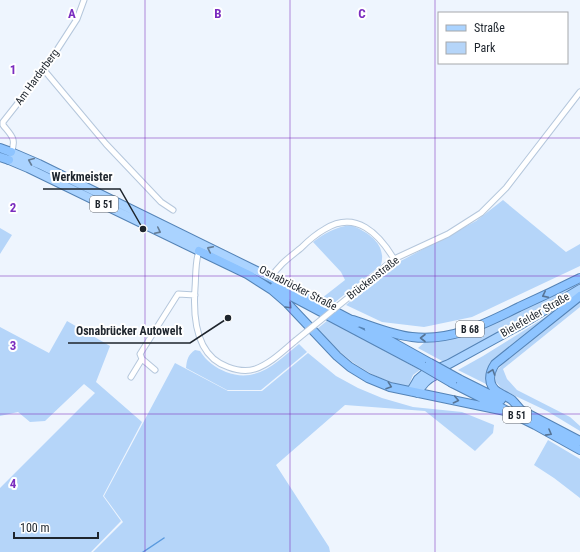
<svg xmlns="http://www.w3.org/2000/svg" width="580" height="552" viewBox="0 0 580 552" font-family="'Roboto Condensed',sans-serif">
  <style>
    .green { fill: #b5d5f9 }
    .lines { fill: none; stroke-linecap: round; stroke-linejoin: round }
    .stream { stroke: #5a9ade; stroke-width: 1.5 }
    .minor-casing { stroke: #b5c7dc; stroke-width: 7 }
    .primary-casing { stroke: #5483b6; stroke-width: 10 }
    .trunk-casing { stroke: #5483b6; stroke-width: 10 }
    .minor { stroke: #fff; stroke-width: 5 }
    .primary { stroke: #aad3ff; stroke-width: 8 }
    .trunk { stroke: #8ec4ff; stroke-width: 8 }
    .minor-bridge-casing { stroke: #b5c7dc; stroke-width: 7; stroke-linecap: butt }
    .trunk-bridge-casing { stroke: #5483b6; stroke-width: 10; stroke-linecap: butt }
    .minor-bridge { stroke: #fff; stroke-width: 5 }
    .trunk-bridge { stroke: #8ec4ff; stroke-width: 8 }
    .oneway { stroke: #647c96 }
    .oneway2 { stroke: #567496 }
    .grid { fill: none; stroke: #7b2cbf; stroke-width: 1; stroke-opacity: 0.55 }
    .labels { text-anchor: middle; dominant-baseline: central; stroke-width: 4; stroke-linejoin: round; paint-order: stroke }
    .shield { fill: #fff; stroke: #62666c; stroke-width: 1 }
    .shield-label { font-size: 10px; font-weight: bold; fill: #1e252d }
    .street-label { font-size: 11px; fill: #1e252d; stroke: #fff }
    .grid-label { font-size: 13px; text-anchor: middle; font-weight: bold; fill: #7b2cbf; stroke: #fff; stroke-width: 4; stroke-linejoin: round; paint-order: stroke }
    .leader { fill: none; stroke: #1e252d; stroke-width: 1.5 }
    .callout-dot { fill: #1e252d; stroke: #fff; stroke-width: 1.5 }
    .callout-label { font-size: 12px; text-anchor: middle; font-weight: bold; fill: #1e252d; stroke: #fff; stroke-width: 4; stroke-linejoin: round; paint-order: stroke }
  </style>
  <rect width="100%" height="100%" fill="#eef5fe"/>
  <!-- green -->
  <path class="green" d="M 503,200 L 566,252 L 580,244 L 580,266 L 472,317 L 424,327 L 382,322 L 346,305 L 377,277 L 395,264 L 461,229 L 476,221 Z
    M 351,225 C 368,232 387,244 381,265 L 334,303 L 322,298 L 345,280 L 341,272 L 313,242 C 325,233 335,227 351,225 Z
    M 0,228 L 12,235 L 0,254 Z
    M 574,284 L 576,287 L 462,354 L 444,362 L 418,348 L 425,342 L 456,338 L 489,325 Z
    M 580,301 L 580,307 L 503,369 L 507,379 L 517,390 L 570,417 L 580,426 L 580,431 L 547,411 L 503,390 L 495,381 L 496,371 L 505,362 Z
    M 555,311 L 496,359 L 488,385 L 458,370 L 483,356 Z
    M 328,320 L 420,370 L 413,375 L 408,387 C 366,376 346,360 317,329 Z
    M 67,321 L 110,346 L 96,382 L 142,422 L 103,496 L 121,521 L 91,552 L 0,552 L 0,488 L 95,393 L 84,384 L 45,421 L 30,422 L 18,412 L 0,416 L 0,327 L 49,353 Z
    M 299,344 L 307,352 L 261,390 L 227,390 L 186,368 C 187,359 188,355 195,350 L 200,351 C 206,361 216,368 226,372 C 257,384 277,362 299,344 Z
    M 308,353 L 336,376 L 358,388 L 382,398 L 413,407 L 462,412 L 494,425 L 493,433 L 475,451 L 425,411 L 345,405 L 276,465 L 329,547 L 330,552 L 93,552 L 123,522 L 104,496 L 175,363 L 228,391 L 262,391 Z
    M 548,440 L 580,459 L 580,498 L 554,478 L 534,465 Z"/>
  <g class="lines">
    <!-- stream -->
    <path class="stream" d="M 143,552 L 164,538"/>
    <!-- minor casing -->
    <g class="minor-casing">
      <path id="minor" d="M 44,70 L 106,144 L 161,202 L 173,210
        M 11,152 C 17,139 11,135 3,125 L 3,122 L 44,70 L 77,19 L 84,0
        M 199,251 C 195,262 196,277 195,288 C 193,317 195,356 228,367 C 236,370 246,372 255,369 C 270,364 283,351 295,341
        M 271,278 C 278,265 290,257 301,248 C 308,241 316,234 325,229 C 356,210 379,234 394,259
        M 349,297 L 394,259 L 448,234 L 481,213 L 506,188 L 580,92
        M 142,359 L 155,370
        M 131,377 L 142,359 L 140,354 L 178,294 L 195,295"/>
    </g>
    <!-- primary casing -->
    <g class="primary-casing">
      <path id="primary" d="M 11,152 L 39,164 L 271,278
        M 9,160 L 28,168 L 199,251
        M 411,391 L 418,379 L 424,374 L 449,364 L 522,324 L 580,289
        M 418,393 C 422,384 427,379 436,375"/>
    </g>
    <!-- trunk casing -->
    <g class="trunk-casing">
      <path id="trunk" d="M 0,148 L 11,152
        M 0,157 L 9,160
        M 199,251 L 251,276
        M 247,274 L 272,290 L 287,303 L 337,356 L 350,367 L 368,378 L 390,387 L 510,412
        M 271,278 L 357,323
        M 274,287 L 423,366
        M 353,320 C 372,326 392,335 412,337 C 450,342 485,324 519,307 C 539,298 560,288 580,278
        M 369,329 L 430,363
        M 459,379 L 501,400
        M 452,383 L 535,425 L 580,450
        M 517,408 L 580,441
        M 521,410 C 518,407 515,403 512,400 C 508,397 502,395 498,392 C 487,385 489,373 495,364 L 580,296"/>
    </g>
    <!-- minor -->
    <use href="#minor" class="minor"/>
    <!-- primary -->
    <use href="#primary" class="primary"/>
    <!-- trunk -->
    <use href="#trunk" class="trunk"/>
    <!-- minor-bridge casing -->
    <g class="minor-bridge-casing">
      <path id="minor-bridge" d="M 295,341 L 349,297"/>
    </g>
    <!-- trunk-bridge casing -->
    <g class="trunk-bridge-casing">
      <path id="trunk-bridge" d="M 430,363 L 459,379
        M 423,366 L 452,383"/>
    </g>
    <!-- minor-bridge -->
    <use href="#minor-bridge" class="minor-bridge"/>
    <!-- trunk-bridge -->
    <use href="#trunk-bridge" class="trunk-bridge"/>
  </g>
  <!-- one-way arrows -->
  <defs><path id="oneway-chevron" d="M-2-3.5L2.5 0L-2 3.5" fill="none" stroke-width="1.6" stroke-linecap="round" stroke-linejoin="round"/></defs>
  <g class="oneway">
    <use href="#oneway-chevron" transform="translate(31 161) rotate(-157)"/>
    <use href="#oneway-chevron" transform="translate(158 231) rotate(26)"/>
    <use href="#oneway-chevron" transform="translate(210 249) rotate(-154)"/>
  </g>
  <g class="oneway2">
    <use href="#oneway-chevron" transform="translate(545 295) rotate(154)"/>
    <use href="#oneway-chevron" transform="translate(289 306) rotate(46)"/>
    <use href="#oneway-chevron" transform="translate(423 338) rotate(180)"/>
    <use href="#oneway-chevron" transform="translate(492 372) rotate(-71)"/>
    <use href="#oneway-chevron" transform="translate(389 386) rotate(19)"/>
    <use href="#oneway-chevron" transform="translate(456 400) rotate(12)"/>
    <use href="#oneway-chevron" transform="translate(549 433) rotate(29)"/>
  </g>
  <!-- grid -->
  <path class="grid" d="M 145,0 L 145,552M 290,0 L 290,552M 435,0 L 435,552M 0,138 L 580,138M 0,276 L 580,276M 0,414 L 580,414"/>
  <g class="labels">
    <!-- shield labels -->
    <g class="shield">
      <rect x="90" y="196" width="28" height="16" rx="3"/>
      <rect x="456" y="321" width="28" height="16" rx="3"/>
      <rect x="503" y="407" width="28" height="16" rx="3"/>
    </g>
    <g class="shield-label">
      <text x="104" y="204">B 51</text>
      <text x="470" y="329">B 68</text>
      <text x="517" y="415">B 51</text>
    </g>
    <!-- street labels -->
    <g class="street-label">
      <text transform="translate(37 77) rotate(-54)">Am Harderberg</text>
      <text transform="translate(373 278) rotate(-38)">Brückenstraße</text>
      <text transform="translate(298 288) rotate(27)">Osnabrücker Straße</text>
      <text transform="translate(535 315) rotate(-30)">Bielefelder Straße</text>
    </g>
  </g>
  <g class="grid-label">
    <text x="72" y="18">A</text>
    <text x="218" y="18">B</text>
    <text x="362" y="18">C</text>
    <text x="13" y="74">1</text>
    <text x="13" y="212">2</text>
    <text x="13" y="350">3</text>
    <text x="13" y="488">4</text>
  </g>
  <!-- callouts -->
  <path class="leader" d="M143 229L120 189H43M228 318L190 343H68"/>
  <g class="callout-dot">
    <circle cx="143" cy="229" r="4"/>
    <circle cx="228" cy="318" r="4"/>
  </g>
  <g class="callout-label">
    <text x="82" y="181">Werkmeister</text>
    <text x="129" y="335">Osnabrücker Autowelt</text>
  </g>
  <!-- legend -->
  <rect x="438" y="12" width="130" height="52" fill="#ffffff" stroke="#a5a8ab"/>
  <rect x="446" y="25" width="20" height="6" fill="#aad3ff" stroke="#a5a8ab"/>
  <text x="474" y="32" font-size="12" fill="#1e252d">Straße</text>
  <rect x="446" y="42" width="20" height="12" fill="#b5d5f9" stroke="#a5a8ab"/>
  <text x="474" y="52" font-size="12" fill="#1e252d">Park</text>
  <!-- scale -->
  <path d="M14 532v6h84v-6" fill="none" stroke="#1e252d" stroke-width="2"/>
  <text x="20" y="532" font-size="12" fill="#1e252d" stroke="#ffffff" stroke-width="3" paint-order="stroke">100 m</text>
</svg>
